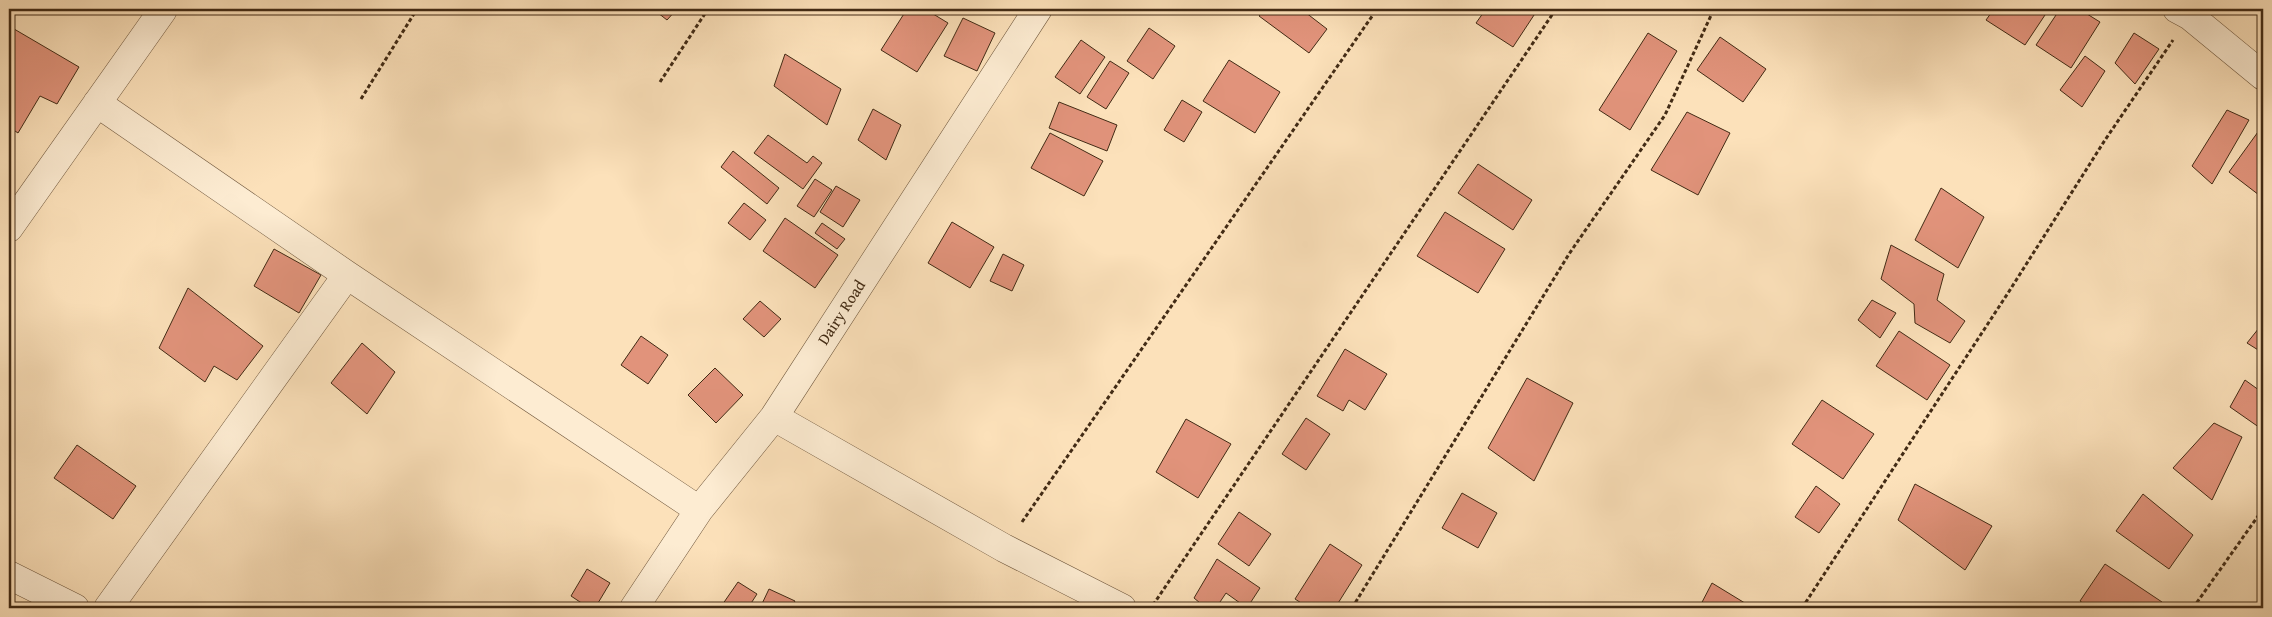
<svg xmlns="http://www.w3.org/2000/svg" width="2272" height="617" viewBox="0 0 2272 617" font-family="'Gentium Book Plus',serif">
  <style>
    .building { fill: #e1937b; stroke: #422b15 }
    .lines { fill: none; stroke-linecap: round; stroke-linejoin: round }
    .minor-casing { stroke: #70583e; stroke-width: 29 }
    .path { stroke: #422b15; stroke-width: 3; stroke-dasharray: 4 2.5; stroke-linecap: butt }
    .minor { stroke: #fdecd2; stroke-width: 28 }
    .labels { text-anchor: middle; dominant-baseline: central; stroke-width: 4.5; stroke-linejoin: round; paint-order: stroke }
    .street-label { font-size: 16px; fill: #422b15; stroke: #fdecd2 }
  </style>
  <rect width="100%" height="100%" fill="#fce1ba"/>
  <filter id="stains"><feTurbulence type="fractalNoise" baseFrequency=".004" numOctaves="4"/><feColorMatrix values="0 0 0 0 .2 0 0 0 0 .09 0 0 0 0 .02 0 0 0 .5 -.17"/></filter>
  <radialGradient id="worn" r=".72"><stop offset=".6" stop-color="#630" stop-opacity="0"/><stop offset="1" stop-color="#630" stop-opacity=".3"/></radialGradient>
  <!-- building -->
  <path class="building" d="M 653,9 L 677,9 L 667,20 Z
    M 907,9 L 925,9 L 948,23 L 917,72 L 881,50 Z
    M 1265,9 L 1301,9 L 1327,29 L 1309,53 L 1259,16 Z
    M 1486,9 L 1538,9 L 1513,47 L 1476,23 Z
    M 1994,9 L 2049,9 L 2025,45 L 1986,20 Z
    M 2060,9 L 2079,9 L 2100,22 L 2071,68 L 2036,45 Z
    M 963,18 L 995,33 L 977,71 L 944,56 Z
    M 9,26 L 79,67 L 57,104 L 40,96 L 18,133 L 9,127 Z
    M 1149,28 L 1175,46 L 1153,79 L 1127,61 Z
    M 1648,33 L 1677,51 L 1630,130 L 1599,110 Z
    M 2134,33 L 2159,49 L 2135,84 L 2115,63 Z
    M 1720,37 L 1766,69 L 1743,102 L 1697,70 Z
    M 1081,40 L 1105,57 L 1080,94 L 1055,77 Z
    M 785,54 L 841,89 L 827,125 L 774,86 Z
    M 2085,56 L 2105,71 L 2082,107 L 2060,90 Z
    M 1229,60 L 1280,92 L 1255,133 L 1203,101 Z
    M 1110,61 L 1129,73 L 1106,109 L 1087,97 Z
    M 1182,100 L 1202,112 L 1184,142 L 1164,130 Z
    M 1059,102 L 1117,125 L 1107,151 L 1049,128 Z
    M 873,109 L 901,125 L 886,160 L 858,140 Z
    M 2227,110 L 2249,120 L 2212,184 L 2192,166 Z
    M 1687,112 L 1730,133 L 1698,195 L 1651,170 Z
    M 2263,125 L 2263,191 L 2259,195 L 2229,172 Z
    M 1050,133 L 1103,161 L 1084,196 L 1031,168 Z
    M 768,135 L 807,163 L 813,156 L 822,163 L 803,189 L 754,153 Z
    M 733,151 L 779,188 L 767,204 L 721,167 Z
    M 1478,164 L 1532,200 L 1513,230 L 1458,193 Z
    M 815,179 L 832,190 L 814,217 L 797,206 Z
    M 836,186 L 860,200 L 843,227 L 820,212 Z
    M 1941,188 L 1984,217 L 1958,268 L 1915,240 Z
    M 744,203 L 766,220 L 750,240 L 728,223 Z
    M 1445,212 L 1505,249 L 1478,293 L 1417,256 Z
    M 785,218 L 838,255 L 815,288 L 763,251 Z
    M 952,222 L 994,247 L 970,288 L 928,263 Z
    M 822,223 L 845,239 L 837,249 L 815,233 Z
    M 1891,245 L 1944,274 L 1937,300 L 1965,321 L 1950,343 L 1915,323 L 1914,304 L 1881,279 Z
    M 274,249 L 321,275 L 299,313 L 254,286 Z
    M 1003,254 L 1024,265 L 1012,291 L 990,281 Z
    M 188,288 L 263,346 L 237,380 L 214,366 L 205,382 L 159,348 Z
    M 1872,300 L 1896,313 L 1880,338 L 1858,320 Z
    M 760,301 L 781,319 L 764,337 L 743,319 Z
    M 2263,323 L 2263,353 L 2247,343 Z
    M 1899,331 L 1950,365 L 1927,400 L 1876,366 Z
    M 641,336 L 668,355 L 648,384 L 621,365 Z
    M 362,343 L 395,372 L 367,414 L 331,383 Z
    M 1345,349 L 1387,374 L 1365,410 L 1349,400 L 1343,411 L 1317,396 Z
    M 715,368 L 743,395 L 716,423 L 688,395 Z
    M 1527,378 L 1573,403 L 1534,481 L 1488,448 Z
    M 2245,380 L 2263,393 L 2263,430 L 2230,407 Z
    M 1822,400 L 1874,434 L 1843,479 L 1792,444 Z
    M 1306,418 L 1330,434 L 1306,470 L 1282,454 Z
    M 1186,419 L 1231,444 L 1198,498 L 1156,472 Z
    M 2214,423 L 2242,437 L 2212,500 L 2173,468 Z
    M 77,445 L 136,486 L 113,519 L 54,478 Z
    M 1915,484 L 1992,526 L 1965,570 L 1898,520 Z
    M 1816,486 L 1840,504 L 1819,533 L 1795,517 Z
    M 1462,493 L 1497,513 L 1478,548 L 1442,528 Z
    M 2143,494 L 2193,535 L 2169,569 L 2116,531 Z
    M 1239,512 L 1271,534 L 1249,566 L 1218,544 Z
    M 1330,544 L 1362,565 L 1335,608 L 1309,608 L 1295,599 Z
    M 1217,559 L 1260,588 L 1247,608 L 1226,593 L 1216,608 L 1206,608 L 1194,598 Z
    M 2105,564 L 2162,602 L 2158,608 L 2090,608 L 2080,601 Z
    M 587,569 L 610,583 L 595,608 L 589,608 L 571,596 Z
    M 738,582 L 757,594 L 748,608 L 720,608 Z
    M 1712,583 L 1753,608 L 1699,608 Z
    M 769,589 L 795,601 L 791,608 L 760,608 Z"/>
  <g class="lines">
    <!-- minor casing -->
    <g class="minor-casing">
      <path id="minor" d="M 2177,9 L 2190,16 L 2263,76
        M 97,103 L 347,275 L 699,510
        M 9,228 L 163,10
        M 774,417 L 1004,548 L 1122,608
        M 9,575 L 75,608
        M 108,608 L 347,275
        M 634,608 L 699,510 L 774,417 L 1038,9"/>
    </g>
    <!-- path -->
    <path class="path" d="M 660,82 L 708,9
      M 361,99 L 417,9
      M 1022,522 L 1377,9
      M 1153,605 L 1556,9
      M 1352,608 L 1569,254 L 1665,115 L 1714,9
      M 1802,608 L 2008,293 L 2105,140 L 2173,40
      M 2193,608 L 2263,509"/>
    <!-- minor -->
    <use href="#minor" class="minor"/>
  </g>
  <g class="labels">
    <!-- street labels -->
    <g class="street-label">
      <text transform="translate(841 312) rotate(-57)">Dairy Road</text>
    </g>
  </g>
  <!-- margin -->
  <rect width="2272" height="617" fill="none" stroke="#fce1ba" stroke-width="30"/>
  <rect x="10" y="10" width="2252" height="597" fill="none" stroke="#422b15" stroke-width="2.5"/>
  <rect x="15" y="15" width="2242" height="587" fill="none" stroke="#422b15"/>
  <rect width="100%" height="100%" filter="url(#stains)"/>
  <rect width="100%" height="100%" fill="url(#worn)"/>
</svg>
